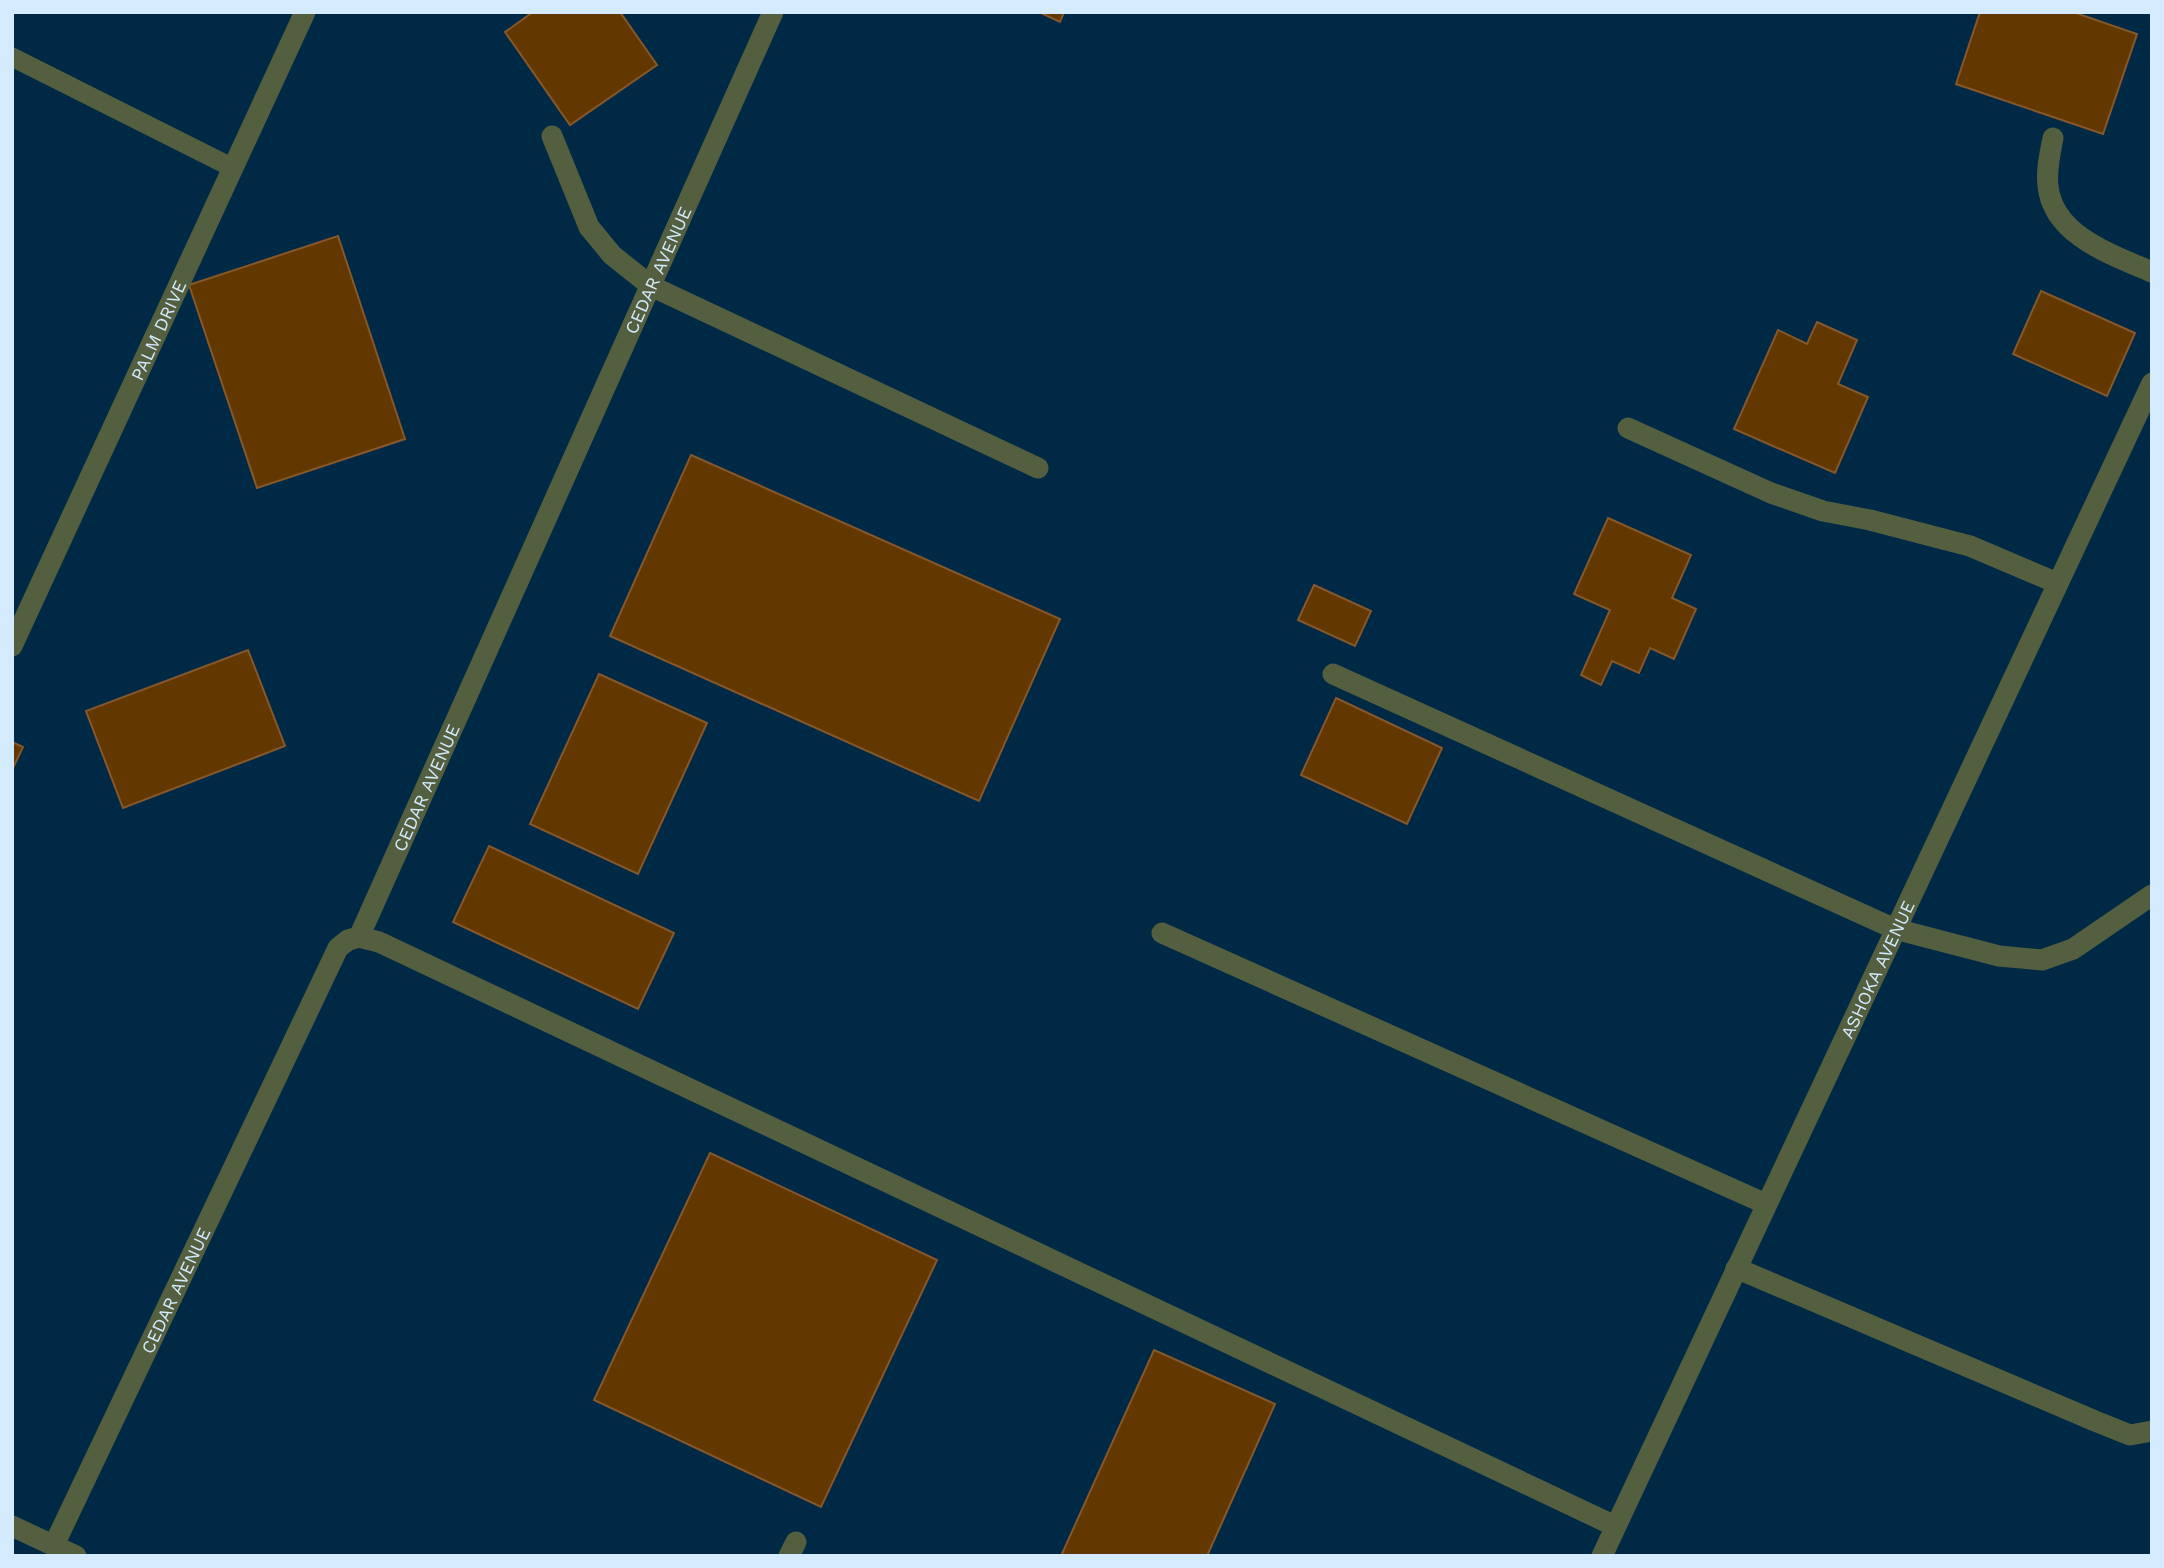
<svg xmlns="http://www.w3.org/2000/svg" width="2164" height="1568" viewBox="0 0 2164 1568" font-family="'Work Sans',sans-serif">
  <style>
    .building { fill: #623700; stroke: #865829; stroke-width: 2 }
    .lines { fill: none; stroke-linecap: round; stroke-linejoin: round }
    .lane { stroke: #545f40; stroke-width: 19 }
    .street { stroke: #545f40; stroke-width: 21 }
    .labels { text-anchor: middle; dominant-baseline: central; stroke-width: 5; stroke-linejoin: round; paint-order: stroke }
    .street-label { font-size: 18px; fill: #d4eafd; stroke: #031f34 }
  </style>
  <rect width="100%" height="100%" fill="#002946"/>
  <!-- building -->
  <path class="building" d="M 533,12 L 620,12 L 657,65 L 570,125 L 505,32 Z
    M 1039,12 L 1064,12 L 1060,22 Z
    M 1980,12 L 2073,12 L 2137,34 L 2103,134 L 1956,84 Z
    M 338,236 L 405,439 L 257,488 L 189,285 Z
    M 2041,291 L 2135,333 L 2107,396 L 2013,354 Z
    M 1817,322 L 1857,340 L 1838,384 L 1868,397 L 1835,473 L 1734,429 L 1778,330 L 1807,344 Z
    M 691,455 L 1060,619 L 979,801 L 610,636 Z
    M 1608,518 L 1691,555 L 1672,598 L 1696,609 L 1674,659 L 1650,648 L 1639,673 L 1612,661 L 1601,685 L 1581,675 L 1610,610 L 1574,594 Z
    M 1314,585 L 1371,611 L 1355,646 L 1298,620 Z
    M 248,650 L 285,746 L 123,808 L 86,711 Z
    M 599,674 L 707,723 L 638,874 L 530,824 Z
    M 1336,698 L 1442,748 L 1407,824 L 1301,775 Z
    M 12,742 L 23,747 L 12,770 Z
    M 489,846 L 674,933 L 638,1009 L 453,922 Z
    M 710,1153 L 937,1260 L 821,1507 L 594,1400 Z
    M 1154,1350 L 1275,1404 L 1207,1556 L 1061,1556 Z"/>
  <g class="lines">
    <!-- lane -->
    <path class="lane" d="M 12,57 L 233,168"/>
    <!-- street -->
    <g class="street">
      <path d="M 552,136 L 589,227 L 612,255 L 651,286 L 1038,468"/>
      <path d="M 2053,138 C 2050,154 2046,170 2048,186 C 2053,236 2113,255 2152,272"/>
      <path d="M 1628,428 L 1771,493 L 1823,511 L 1870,520 L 1970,546 L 2057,583"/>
      <path id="s1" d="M 12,646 L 305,12"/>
      <path d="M 1333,674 L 1895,929 L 1999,956 L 2042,960 L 2073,949 L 2152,895"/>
      <path d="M 1162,933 L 1766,1204"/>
      <path d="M 359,937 L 379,942 L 1615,1526"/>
      <path d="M 1736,1268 L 2095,1421 L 2130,1435 L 2152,1431"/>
      <path d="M 12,1526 L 76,1556"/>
      <path id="s2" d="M 54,1545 L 338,948 L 348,940 L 359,937 L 773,12"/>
      <path d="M 789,1556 L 796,1542"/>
      <path id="s3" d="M 1602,1556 L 2152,383"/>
    </g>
  </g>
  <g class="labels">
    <!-- street labels -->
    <g class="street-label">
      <text stroke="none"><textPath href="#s2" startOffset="1416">CEDAR AVENUE</textPath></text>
      <text stroke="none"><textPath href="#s1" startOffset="348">PALM DRIVE</textPath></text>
      <text stroke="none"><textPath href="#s2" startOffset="849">CEDAR AVENUE</textPath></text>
      <text stroke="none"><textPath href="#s3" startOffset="648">ASHOKA AVENUE</textPath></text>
      <text stroke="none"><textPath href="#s2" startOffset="282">CEDAR AVENUE</textPath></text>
    </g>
  </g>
  <!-- border -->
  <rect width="2164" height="1568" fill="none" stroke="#d4eafd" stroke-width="28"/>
</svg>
